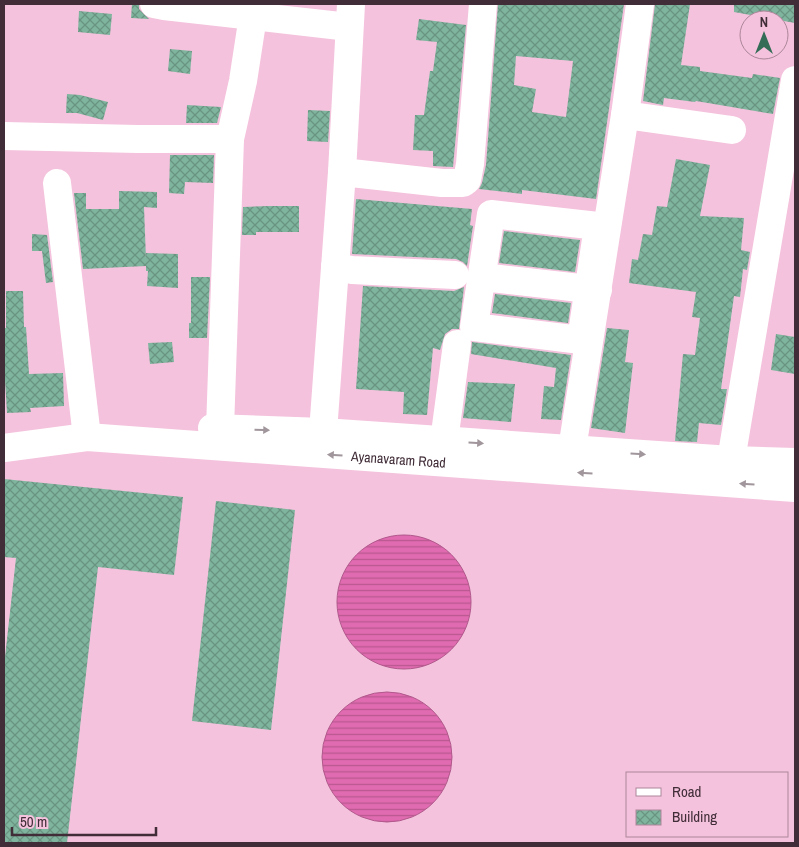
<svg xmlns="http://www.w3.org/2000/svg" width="799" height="847" viewBox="0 0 799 847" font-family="'Archivo Narrow',sans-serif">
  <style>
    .water { fill: url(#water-rules); stroke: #b1588c }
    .building { fill: url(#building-cross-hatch); fill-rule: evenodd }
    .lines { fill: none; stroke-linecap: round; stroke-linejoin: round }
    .minor { stroke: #fff; stroke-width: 28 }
    .oneway { fill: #a0969c }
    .labels { text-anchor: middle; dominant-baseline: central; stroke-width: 4; stroke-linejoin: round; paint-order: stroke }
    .street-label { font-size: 14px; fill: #412d38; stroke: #f4c2dc }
  </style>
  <defs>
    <pattern id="water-rules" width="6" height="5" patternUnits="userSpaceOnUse" patternTransform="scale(1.25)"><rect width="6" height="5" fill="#e16bb0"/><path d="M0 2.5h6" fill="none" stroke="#b85890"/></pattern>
    <pattern id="building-cross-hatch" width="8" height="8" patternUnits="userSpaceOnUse" patternTransform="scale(1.25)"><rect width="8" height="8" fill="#7fb59e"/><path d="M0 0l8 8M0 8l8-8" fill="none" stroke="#6a9482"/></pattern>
  </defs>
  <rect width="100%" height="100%" fill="#f4c2dc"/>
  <!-- water -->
  <path class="water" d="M337 602a67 67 0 1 1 134 0a67 67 0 1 1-134 0Z
    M322 757a65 65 0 1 1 130 0a65 65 0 1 1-130 0Z"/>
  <!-- building -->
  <path class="building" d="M 132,4 L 139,4 L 139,9 L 149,19 L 131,18 Z
    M 498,4 L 624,4 L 596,199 L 522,190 L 522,194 L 479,189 L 482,183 L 486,165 ZM 516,56 L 573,61 L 566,117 L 532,112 L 536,89 L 514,85 Z
    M 655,4 L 690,4 L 681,65 L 700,67 L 700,71 L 752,78 L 753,74 L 780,78 L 773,114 L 696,101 L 695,102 L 664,98 L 663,105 L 643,101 Z
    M 734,4 L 795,4 L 795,23 L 734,12 Z
    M 79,11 L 112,14 L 110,35 L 78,32 Z
    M 419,19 L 466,25 L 453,167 L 433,166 L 433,151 L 413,150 L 415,115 L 424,115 L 430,71 L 433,71 L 437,42 L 416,40 Z
    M 170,49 L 192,51 L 190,74 L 168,71 Z
    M 67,94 L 80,95 L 108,102 L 103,120 L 77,113 L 66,113 Z
    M 187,105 L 221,107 L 217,123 L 186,123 Z
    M 308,110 L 330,111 L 328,142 L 307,141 Z
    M 170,155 L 214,155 L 213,183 L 185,182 L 184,194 L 169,193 Z
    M 676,159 L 710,165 L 700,216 L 744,218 L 741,250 L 750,252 L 747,270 L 743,269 L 740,297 L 734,296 L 721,389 L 727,389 L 721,425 L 699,423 L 697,442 L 675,441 L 683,354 L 695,355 L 700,318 L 692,317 L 696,292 L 629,283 L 632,259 L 638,260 L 643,234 L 652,235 L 657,206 L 667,207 Z
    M 119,191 L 157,192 L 157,208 L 144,207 L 146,259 L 146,253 L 178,254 L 178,288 L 147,286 L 148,271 L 146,271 L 146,266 L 83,269 L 74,193 L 86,193 L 86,209 L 119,209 Z
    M 356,199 L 472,209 L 470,225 L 473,226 L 467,266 L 463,262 L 456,259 L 352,254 Z
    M 269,206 L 299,206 L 299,232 L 256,232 L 256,235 L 242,235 L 243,207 Z
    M 504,231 L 580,240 L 575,272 L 499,263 Z
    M 32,234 L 47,235 L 53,282 L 46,283 L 42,251 L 32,251 Z
    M 191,277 L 210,277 L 207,338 L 189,338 L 189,323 L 191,323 Z
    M 363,286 L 454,291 L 464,287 L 459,329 L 452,329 L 445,334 L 440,350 L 433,348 L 427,415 L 403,414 L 404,392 L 356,389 Z
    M 6,291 L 23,291 L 24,327 L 26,327 L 29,374 L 63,373 L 64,406 L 30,408 L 31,412 L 7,413 L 4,364 L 4,328 L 6,328 Z
    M 495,294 L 571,303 L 568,323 L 492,313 Z
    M 607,328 L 629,330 L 625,362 L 633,363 L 625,433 L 591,428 Z
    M 776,334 L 795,337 L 795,374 L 771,370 Z
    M 172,342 L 174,362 L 150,364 L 148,343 Z
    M 472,342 L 571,355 L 561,420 L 541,419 L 544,386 L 554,387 L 556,368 L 471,354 Z
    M 468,382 L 515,384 L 511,422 L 463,418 Z
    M 4,479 L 183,497 L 174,575 L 98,567 L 67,843 L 4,843 L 4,666 L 16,558 L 4,557 Z
    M 216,501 L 295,510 L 271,730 L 192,721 Z"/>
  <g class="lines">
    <!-- minor -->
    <g class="minor">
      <path d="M 154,4 L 164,6 L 349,27"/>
      <path d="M 625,115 L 732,130"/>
      <path d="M 4,136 L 138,139 L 230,139"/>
      <path d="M 342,172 L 442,183 L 463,183 L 467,180 L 470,164 L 483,4"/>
      <path d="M 57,183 L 87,437"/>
      <path d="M 491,214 L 598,226 L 581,340 L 474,327 Z"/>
      <path d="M 335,267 L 352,270 L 455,275"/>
      <path d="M 482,277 L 598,290"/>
      <path d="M 212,428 L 323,432 L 731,460 L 795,462"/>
      <path d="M 220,429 L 230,139 L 243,81 L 253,16"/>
      <path d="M 323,432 L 342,172 L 351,4"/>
      <path d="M 444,441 L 457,344"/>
      <path id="s1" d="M 4,448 L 87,437 L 795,488"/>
      <path d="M 572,449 L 625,115 L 640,4"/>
      <path d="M 731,460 L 795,80"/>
    </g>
  </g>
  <!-- one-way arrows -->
  <defs><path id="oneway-solid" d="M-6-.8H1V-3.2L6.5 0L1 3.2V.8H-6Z" transform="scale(1.25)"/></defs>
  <g class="oneway">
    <use href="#oneway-solid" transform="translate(262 430) rotate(2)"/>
    <use href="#oneway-solid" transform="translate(476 443) rotate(3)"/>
    <use href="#oneway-solid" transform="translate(638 454) rotate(4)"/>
    <use href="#oneway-solid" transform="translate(335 455) rotate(-176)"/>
    <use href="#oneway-solid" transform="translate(585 473) rotate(-176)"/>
    <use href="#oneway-solid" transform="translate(747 484) rotate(-176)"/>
  </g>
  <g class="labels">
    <!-- street labels -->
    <g class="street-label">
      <text stroke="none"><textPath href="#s1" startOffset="396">Ayanavaram Road</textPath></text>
    </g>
  </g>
  <!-- border -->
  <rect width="799" height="847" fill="none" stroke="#412d38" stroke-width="10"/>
  <!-- legend -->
  <rect x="626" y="772" width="162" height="65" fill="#f4c2dc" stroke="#ac869a"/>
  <rect x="636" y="788" width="25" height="8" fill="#ffffff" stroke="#ac869a"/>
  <text x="672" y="797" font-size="15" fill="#412d38">Road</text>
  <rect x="636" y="810" width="25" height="15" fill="url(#building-cross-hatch)" stroke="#ac869a"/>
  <text x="672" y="822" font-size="15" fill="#412d38">Building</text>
  <!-- north arrow -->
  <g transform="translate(764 35)"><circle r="24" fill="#f4c2dc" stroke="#ac869a"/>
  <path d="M0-4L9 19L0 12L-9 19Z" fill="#336d57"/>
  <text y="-8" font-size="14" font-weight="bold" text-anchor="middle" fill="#412d38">N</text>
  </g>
  <!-- scale -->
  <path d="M12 827v8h144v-8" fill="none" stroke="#412d38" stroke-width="2.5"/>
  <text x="20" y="827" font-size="15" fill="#412d38" stroke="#f4c2dc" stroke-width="4" paint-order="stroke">50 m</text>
</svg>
